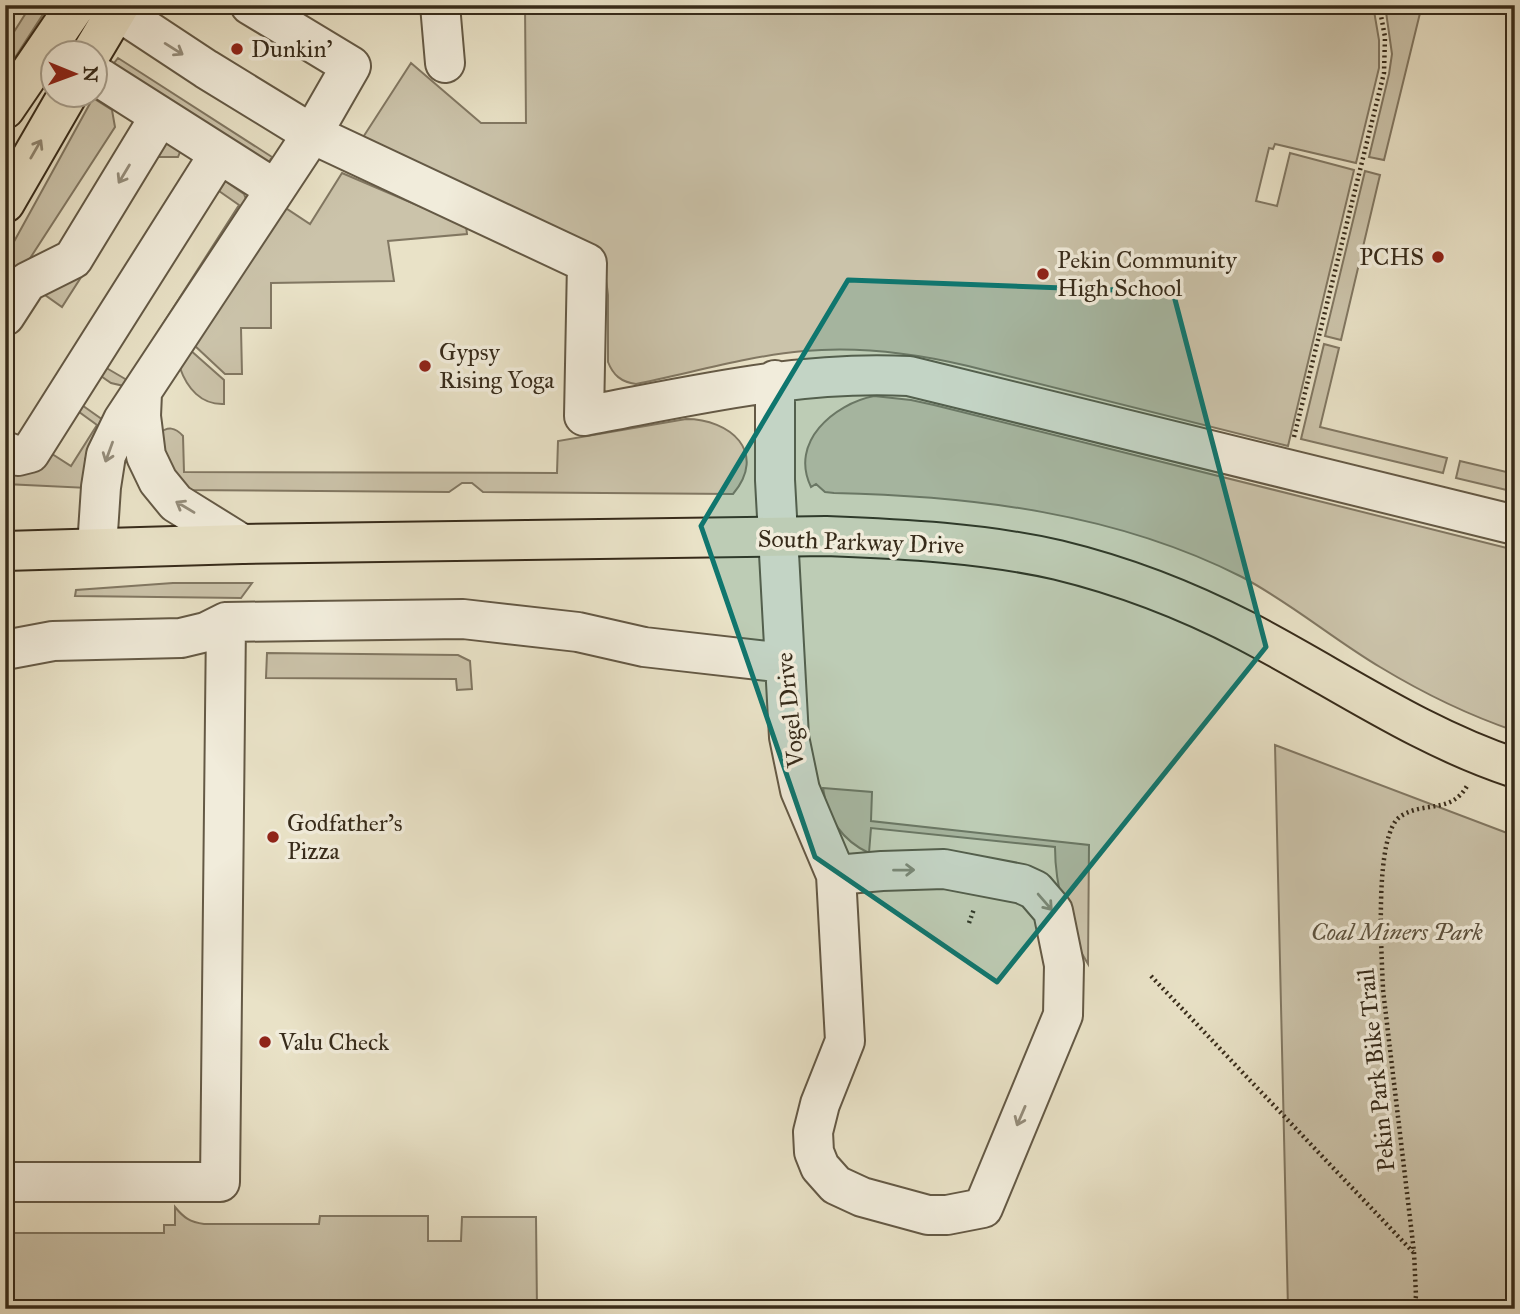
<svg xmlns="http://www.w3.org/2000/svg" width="1520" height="1314" viewBox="0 0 1520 1314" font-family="'IM FELL Great Primer',serif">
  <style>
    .green { fill: #cbc3aa; stroke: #817762; stroke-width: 2 }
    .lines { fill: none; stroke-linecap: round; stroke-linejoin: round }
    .minor-casing { stroke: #645945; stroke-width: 42 }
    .major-casing { stroke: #372b1a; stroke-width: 42 }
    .path { stroke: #372b1a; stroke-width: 4.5; stroke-dasharray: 2 3.5; stroke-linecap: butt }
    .minor { stroke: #f1ecdb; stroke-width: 38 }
    .major { stroke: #e9e2c7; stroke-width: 38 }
    .oneway { stroke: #948c7a }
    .oneway2 { stroke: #908670 }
    .marked { fill: #0f766e; fill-opacity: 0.2; stroke: #0f766e; stroke-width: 5; stroke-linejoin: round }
    .poi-dot { fill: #8f2418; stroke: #f1ecdb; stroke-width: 2.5 }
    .labels { text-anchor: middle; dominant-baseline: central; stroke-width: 7; stroke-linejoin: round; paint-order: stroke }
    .poi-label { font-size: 24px; fill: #372b1a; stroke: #f1ecdb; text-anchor: start }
    .street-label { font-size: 24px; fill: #372b1a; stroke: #f1ecdb }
    .park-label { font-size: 24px; font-style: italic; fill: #5c513e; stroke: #f1ecdb }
  </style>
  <rect width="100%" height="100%" fill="#e9e2c7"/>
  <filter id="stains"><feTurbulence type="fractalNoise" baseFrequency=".00286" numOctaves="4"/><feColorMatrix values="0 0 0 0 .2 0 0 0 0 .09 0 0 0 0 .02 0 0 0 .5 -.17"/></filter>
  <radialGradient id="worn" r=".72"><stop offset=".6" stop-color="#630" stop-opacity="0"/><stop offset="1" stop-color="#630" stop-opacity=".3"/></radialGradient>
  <!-- green -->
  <path class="green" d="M 31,5 L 49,5 L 5,73 L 5,46 Z
    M 525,5 L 1373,5 L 1379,40 L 1379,68 L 1356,163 L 1275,144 L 1273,149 L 1269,148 L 1256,201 L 1277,206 L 1290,153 L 1354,170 L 1288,446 L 968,366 C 914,353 860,346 804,351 C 748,356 691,373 636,384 C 621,382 613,375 608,362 L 608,295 L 605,271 L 358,145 L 411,63 L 481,123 L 526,123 Z
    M 1385,5 L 1422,5 L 1384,160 L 1369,157 L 1389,74 L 1392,54 Z
    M 118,58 L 272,157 L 269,162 L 264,163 L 111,67 Z
    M 93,98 L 112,110 L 115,127 L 5,297 L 5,258 Z
    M 164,141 L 169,143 L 180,152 L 178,157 L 147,157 L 147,169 L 140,176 L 140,185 L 62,307 L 42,293 L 32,308 L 25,303 C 37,286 59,285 74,270 L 154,146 Z
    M 1365,171 L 1380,175 L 1341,340 L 1325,336 Z
    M 342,173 L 466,226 L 467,234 L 388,241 L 394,281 L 271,283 L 271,328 L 241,328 L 242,374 L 225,374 L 194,345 L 281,205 L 310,224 Z
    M 225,181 L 244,194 L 246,199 L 124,386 L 111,383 L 98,374 L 103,366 L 127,380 L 239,205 L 219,191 Z
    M 1324,344 L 1339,348 L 1320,427 L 1447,458 L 1443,473 L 1301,439 Z
    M 189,349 L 224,380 L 224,404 C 201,405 187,388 180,368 Z
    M 874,396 L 911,400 L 934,405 L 1515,550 L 1515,731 C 1468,715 1423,693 1380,667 C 1333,639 1291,603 1242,577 C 1116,513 973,496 834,493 L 825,492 L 816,484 L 811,487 C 789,442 834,404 874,396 Z
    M 79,403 L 103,420 L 103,430 L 85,459 L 88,488 L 5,484 L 5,463 L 49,452 L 71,466 L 97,425 L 75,409 Z
    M 686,419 C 730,419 768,452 733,494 L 483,492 L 472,483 L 462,483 L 449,492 L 177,490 L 158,434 C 168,426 175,427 183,436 L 184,472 L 557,473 L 558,441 Z
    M 1460,461 L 1515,474 L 1515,492 L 1456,478 Z
    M 173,583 L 252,583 L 241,598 L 75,596 L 76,590 Z
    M 267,653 L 458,655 L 470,661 L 472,689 L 457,690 L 456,679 L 266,678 Z
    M 1275,745 L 1515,836 L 1515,1309 L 1288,1309 Z
    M 823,788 L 872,792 L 871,821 L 1089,845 L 1088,964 C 1067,931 1055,886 1055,847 L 871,828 L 869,853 C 841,840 827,817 823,788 Z
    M 175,1207 C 184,1218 190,1222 204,1224 L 319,1224 L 320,1216 L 428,1216 L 428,1241 L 461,1241 L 462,1217 L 536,1217 L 537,1309 L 5,1309 L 5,1233 L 164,1233 L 164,1225 L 175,1225 Z"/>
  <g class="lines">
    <!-- minor casing -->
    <g class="minor-casing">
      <path id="minor" d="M 109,5 L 206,69 L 312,134 L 351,66 L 250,5
        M 440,5 L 445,63
        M 94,74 L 275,189
        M 5,316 L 27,282 L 73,259 L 160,116
        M 775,380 L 775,480 L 789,737 L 800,790 L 836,875 L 845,1041 L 820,1104 L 813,1132 L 814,1152 L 820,1167 L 836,1185 L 862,1197 L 928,1215 L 947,1215 L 983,1208 L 1063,1015 L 1064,965 L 1053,911 L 1035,890 L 1022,884 L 944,869 L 882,871 L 836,875
        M 142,393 L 141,416 L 146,456 L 158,481 L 176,503 L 242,544
        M 5,451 L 18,456 L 30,453 L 219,154
        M 97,547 L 101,487 L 106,455 L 123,420 L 312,134 L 587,263 L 584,416 C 692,396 799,370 909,376 L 1515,525
        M 5,650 L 53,641 L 181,638 L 206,632 L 226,622
        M 5,1182 L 220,1182 L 226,622 L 463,619 L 578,632 L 644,647 L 785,663"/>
    </g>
    <!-- major casing -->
    <g class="major-casing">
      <path id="major" d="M 92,52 L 120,5
        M 5,109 L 76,5
        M 5,203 L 68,94
        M 5,551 L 242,544 L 826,536 C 904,539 983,543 1058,560 C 1124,576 1186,600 1246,631 C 1336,678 1418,736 1515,768"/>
    </g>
    <!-- path -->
    <path class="path" d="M 1294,437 L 1384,73 L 1385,37 L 1379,5
      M 969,923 L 974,909
      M 1151,976 L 1413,1252
      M 1414,1309 L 1416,1296 L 1414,1252 L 1383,990 C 1382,958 1373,833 1401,816 C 1424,801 1451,814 1467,786"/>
    <!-- minor -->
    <use href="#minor" class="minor"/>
    <!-- major -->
    <use href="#major" class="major"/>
  </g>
  <!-- one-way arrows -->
  <defs><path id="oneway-shaft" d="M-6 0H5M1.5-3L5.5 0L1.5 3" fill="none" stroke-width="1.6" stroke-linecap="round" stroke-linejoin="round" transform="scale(1.75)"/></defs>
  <g class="oneway">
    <use href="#oneway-shaft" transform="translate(174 49) rotate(32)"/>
    <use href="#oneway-shaft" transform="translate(124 174) rotate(121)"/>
    <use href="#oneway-shaft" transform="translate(109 452) rotate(110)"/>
    <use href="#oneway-shaft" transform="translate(185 507) rotate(-149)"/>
    <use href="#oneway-shaft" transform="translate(904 870) rotate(-1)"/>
    <use href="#oneway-shaft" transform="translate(1045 902) rotate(49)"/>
    <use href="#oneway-shaft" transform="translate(1021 1116) rotate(113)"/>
  </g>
  <use class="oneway2" href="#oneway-shaft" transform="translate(36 149) rotate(-60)"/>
  <!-- marked area -->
  <path class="marked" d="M 848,280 L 1173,292 L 1266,647 L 997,982 L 815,857 L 701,526 Z"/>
  <!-- markers -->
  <g class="poi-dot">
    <circle cx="237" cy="49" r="7"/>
    <circle cx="1438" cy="257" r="7"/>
    <circle cx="1043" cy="274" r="7"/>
    <circle cx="425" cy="366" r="7"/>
    <circle cx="273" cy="837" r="7"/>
    <circle cx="265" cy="1042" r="7"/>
  </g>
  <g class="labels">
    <!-- poi labels -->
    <g class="poi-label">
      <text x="251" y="49">Dunkin'</text>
      <text x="1424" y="257" text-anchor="end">PCHS</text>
      <text x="1057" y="260">Pekin Community<tspan x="1057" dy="28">High School</tspan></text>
      <text x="439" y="352">Gypsy<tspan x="439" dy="28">Rising Yoga</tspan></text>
      <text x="287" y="823">Godfather's<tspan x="287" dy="28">Pizza</tspan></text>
      <text x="279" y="1042">Valu Check</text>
    </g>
    <!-- street labels -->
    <g class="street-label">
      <text transform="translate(861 542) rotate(2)">South Parkway Drive</text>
      <text transform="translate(790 710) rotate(-96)">Vogel Drive</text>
      <text transform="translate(1376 1070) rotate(-96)">Pekin Park Bike Trail</text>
    </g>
    <!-- park labels -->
    <g class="park-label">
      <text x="1397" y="932">Coal Miners Park</text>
    </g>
  </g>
  <!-- margin -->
  <rect width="1520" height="1314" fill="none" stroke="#e9e2c7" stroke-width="28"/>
  <rect x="7" y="7" width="1506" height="1300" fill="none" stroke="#372b1a" stroke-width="3.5"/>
  <rect x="14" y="14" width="1492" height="1286" fill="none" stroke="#372b1a" stroke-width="2"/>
  <!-- north arrow -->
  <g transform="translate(74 74) rotate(91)"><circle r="33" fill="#f1ecdb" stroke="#a79f8e" stroke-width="2"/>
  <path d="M0-5L12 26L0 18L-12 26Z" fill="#8f2418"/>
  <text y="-10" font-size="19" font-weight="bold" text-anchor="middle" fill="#372b1a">N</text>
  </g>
  <rect width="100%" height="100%" filter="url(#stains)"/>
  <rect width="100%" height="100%" fill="url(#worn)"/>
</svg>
